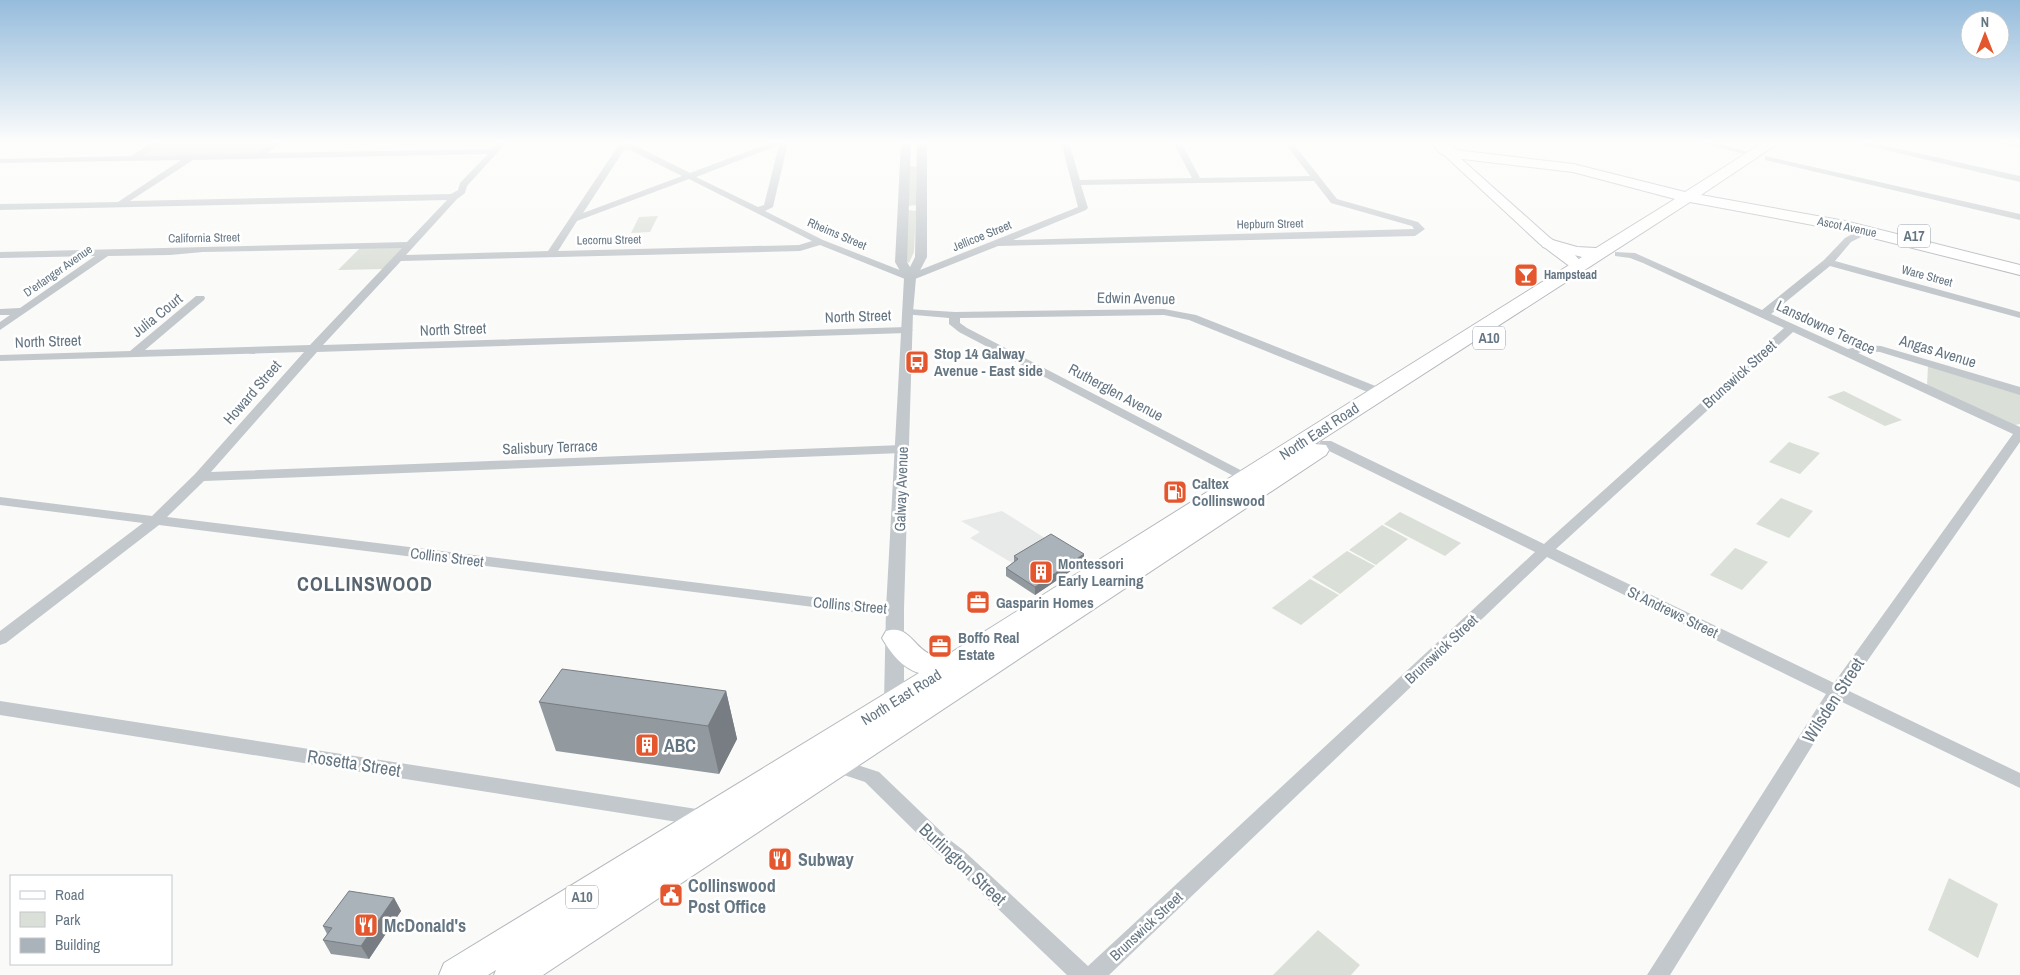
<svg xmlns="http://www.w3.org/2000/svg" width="2020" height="975" viewBox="0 0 2020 975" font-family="'Archivo Narrow',sans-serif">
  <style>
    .built { fill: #e8e9e9 }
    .green { fill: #dadfd7 }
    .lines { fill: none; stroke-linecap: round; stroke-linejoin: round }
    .secondary-casing { stroke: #b3babf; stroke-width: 2 }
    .trunk-casing { stroke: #b4b9bd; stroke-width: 2 }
    .minor { fill: #c3c8cc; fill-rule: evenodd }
    .tertiary { fill: #c3c8cc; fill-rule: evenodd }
    .secondary { fill: #fff; fill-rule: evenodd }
    .trunk { fill: #fff; fill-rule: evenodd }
    .wall { fill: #929a9f }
    .shaded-wall { fill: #777d82 }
    .building { fill: #aab3b9; stroke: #777d82 }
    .labels { text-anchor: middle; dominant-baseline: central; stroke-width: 5; stroke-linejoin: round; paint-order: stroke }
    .far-street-label { font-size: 12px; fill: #657683; stroke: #fff }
    .far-poi-label { font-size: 12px; font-weight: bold; fill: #657683; stroke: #fff; text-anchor: start }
    .shield { fill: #fff; stroke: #939fa8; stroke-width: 1 }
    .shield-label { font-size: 14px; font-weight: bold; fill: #657683 }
    .street-label { font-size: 15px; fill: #657683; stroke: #fff }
    .poi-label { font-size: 15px; font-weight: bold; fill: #657683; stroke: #fff; text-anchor: start }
    .near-street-label { font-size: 18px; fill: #657683; stroke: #fff }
    .near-poi-label { font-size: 18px; font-weight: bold; fill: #657683; stroke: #fff; text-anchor: start }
    .district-label { font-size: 20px; font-weight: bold; letter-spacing: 1px; fill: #57646e; stroke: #fff }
  </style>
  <rect width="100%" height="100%" fill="#fafaf8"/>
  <!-- built -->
  <path class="built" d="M 1002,511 L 1051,542 L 1014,564 L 970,538 L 980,532 L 961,521 Z"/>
  <!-- green -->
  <path class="green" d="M 164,142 L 272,142 L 256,154 L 141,156 Z
    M 910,166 L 917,167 L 916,205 L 908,206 Z
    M 908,210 L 916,211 L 914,252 L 909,263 L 907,262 L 905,252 Z
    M 658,216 L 650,232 L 631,233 L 639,217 Z
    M 406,246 L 384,269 L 338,270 L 361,247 Z
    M 1928,366 L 2020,394 L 2020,424 L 2015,425 L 1927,386 Z
    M 1844,391 L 1902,420 L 1885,426 L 1827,397 Z
    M 1789,442 L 1820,453 L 1800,474 L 1769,462 Z
    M 1781,498 L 1813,511 L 1789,538 L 1756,524 Z
    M 1400,512 L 1461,543 L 1445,556 L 1384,524 Z
    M 1382,525 L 1408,539 L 1376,565 L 1349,550 Z
    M 1735,548 L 1768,562 L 1742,590 L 1710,575 Z
    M 1347,551 L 1375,566 L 1340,594 L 1312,577 Z
    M 1310,579 L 1339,595 L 1301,625 L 1272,608 Z
    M 1949,878 L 1998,904 L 1978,958 L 1928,930 Z
    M 1318,930 L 1360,965 L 1351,975 L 1273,975 Z"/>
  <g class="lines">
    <!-- secondary casing -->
    <g class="secondary-casing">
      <path id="secondary" d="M 1446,148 L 1450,149 L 1550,238 L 1575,255 L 1584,265 L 1582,268 L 1572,268 L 1540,244 L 1442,153 L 1440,151 L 1442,149 Z"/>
    </g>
    <!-- trunk casing -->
    <g class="trunk-casing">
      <path id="trunk" d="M 1431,142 L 1445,142 L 1456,150 L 1573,164 L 1685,192 L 1764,142 L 1780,142 L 1701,195 L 1845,221 L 2020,265 L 2020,275 L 1845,231 L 1690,202 L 1315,444 L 1326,445 L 1329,450 L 1326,455 L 543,975 L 494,975 L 496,970 L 488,975 L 439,975 L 444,963 L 919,673 C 902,668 890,652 882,638 L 886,631 C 914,623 913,657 944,657 L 1582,257 L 1543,247 L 1541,244 L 1543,241 L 1549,239 L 1577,247 L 1596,248 L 1675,199 L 1573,172 L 1454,158 L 1441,154 Z"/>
    </g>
    <!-- minor -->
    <path class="minor" d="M 153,142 L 163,142 L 142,156 L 257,153 L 272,142 L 282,142 L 268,153 L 492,149 L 498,142 L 507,142 L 467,186 L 465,193 L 457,199 L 406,255 L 548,251 L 618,146 L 622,145 L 617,142 L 628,142 L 690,173 L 773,142 L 788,142 L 773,207 L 765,211 L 823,240 L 910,274 L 1078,207 L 1061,142 L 1069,142 L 1080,180 L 1192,178 L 1173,142 L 1181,142 L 1200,178 L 1310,176 L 1284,142 L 1292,142 L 1337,199 L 1418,222 L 1425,229 L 1415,236 L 998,246 L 910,281 L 820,245 L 800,251 L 401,261 L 323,345 L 907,327 L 913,330 L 907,333 L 317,352 L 211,472 L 902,445 L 909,449 L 902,453 L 204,481 L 167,517 L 869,604 L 901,605 L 903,609 L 901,613 L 869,614 L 159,525 L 6,643 L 0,645 L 0,631 L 143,523 L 0,505 L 0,497 L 152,516 L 195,474 L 304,352 L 0,361 L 0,355 L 130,351 L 196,296 L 204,296 L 205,298 L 204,300 L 145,350 L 310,345 L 402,248 L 203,252 L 170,255 L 108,256 L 0,330 L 0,322 L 10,315 L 0,315 L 0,309 L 20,308 L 95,256 L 0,258 L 0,252 L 407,242 L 447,200 L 0,210 L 0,204 L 118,202 L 181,160 L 0,163 L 0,159 L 131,156 ZM 779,145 L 764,205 L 758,207 L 696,177 ZM 628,149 L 682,176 L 583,213 L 624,150 ZM 488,154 L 460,183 L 458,190 L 451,194 L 130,201 L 193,160 ZM 689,179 L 812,241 L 799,245 L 558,251 L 577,221 ZM 1314,181 L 1331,203 L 1412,226 L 1414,229 L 1013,240 L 1086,210 L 1088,208 L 1081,185 Z
      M 1698,142 L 1713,142 L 1759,155 L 1755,157 Z
      M 1852,142 L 1868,142 L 2020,176 L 2020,182 Z
      M 2000,142 L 2020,144 L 2020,148 L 2001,144 Z
      M 1765,156 L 2020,214 L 2020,220 L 1765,160 Z
      M 1876,230 L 1881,233 L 1879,235 L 1861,237 L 1851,242 L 1835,261 L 2020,312 L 2020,318 L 1830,266 L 1771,314 L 1848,349 L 1864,345 L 1881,346 L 2020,387 L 2020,395 L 1880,352 L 1865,351 L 1858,353 L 2020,427 L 2020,442 L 1847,690 L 2020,773 L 2020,788 L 1840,701 L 1670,975 L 1647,975 L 1826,694 L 1547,557 L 1109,975 L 1067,975 L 949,862 L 936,852 L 865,782 L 829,770 L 827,765 L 829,760 L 836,758 L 879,772 L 950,840 L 963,850 L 1088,966 L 1535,552 L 1321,447 L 1319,444 L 1321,441 L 1331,441 L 1544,544 L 1784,328 L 1643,263 L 1630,258 L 1615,256 L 1615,252 L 1635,253 L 1762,310 L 1824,260 L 1845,238 L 1856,232 ZM 1793,332 L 2013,434 L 1834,683 L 1556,549 Z
      M 907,309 L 955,312 L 1164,309 L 1196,315 L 1383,389 L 1385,392 L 1379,396 L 1375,395 L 1189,320 L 1164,315 L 960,318 L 960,323 L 967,328 L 1250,475 L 1252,478 L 1245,482 L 959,332 L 949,324 L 949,318 L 903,314 L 902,312 Z
      M 0,701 L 703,810 L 710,812 L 713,818 L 710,824 L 703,826 L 0,715 Z"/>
    <!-- tertiary -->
    <path class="tertiary" d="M 901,142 L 911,142 L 907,262 L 910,267 L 915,257 L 917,142 L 927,142 L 927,257 L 916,278 L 913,312 L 904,609 L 904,701 L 901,706 L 894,709 L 887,706 L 884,701 L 886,609 L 904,278 L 895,262 Z"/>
    <!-- secondary -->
    <use href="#secondary" class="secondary"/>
    <!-- trunk -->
    <use href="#trunk" class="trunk"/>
  </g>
  <!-- wall -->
  <path class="wall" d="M 1084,554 L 1084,562 L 1035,595 L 1006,576 L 1006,568 L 1014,562 L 1014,556 Z
    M 726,691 L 737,739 L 719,774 L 556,751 L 539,702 Z
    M 394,898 L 401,911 L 369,959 L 331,954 L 323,940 L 327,934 L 323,926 Z"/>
  <!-- shaded-wall -->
  <path class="shaded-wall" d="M 1084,554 L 1084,562 L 1035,595 L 1035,587 Z
    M 726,691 L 737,739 L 719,774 L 708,726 Z
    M 394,898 L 401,911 L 369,959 L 361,946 Z"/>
  <!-- building -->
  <path class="building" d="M 1051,534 L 1084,554 L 1035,587 L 1006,568 L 1018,559 L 1014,556 Z
    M 562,669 L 726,691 L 708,726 L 539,702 Z
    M 349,891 L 394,898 L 361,946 L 323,940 L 332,928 L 323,926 Z"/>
  <!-- sky -->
  <linearGradient id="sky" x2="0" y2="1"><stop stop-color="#96bcdc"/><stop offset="0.51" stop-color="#fdfdfc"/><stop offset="1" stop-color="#fdfdfc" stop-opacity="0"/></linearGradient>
  <rect width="2020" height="279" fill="url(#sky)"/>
  <!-- icons -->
  <defs>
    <g id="bar-square" transform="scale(1.25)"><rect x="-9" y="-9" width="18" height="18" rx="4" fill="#e4572e" stroke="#fff"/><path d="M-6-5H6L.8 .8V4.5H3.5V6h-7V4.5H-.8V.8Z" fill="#fff"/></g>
    <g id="bus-square" transform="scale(1.25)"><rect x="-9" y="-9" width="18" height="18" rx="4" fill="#e4572e" stroke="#fff"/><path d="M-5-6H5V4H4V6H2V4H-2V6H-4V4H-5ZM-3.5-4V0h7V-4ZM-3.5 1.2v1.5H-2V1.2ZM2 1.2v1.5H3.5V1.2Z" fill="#fff"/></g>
    <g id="fuel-square" transform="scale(1.25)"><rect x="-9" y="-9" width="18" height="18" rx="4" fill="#e4572e" stroke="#fff"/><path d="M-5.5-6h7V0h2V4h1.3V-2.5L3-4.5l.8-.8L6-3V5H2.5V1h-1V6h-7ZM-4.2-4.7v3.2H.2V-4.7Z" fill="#fff"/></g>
    <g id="building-square" transform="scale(1.25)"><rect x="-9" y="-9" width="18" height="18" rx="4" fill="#e4572e" stroke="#fff"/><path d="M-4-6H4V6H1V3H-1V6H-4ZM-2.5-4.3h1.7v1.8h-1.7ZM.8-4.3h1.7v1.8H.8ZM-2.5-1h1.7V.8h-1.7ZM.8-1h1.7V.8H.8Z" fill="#fff"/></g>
    <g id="office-square" transform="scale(1.25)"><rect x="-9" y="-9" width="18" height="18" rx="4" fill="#e4572e" stroke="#fff"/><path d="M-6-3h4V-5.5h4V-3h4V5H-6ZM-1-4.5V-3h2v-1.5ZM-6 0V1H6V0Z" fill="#fff"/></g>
    <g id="restaurant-square" transform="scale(1.25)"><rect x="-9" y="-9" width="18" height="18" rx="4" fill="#e4572e" stroke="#fff"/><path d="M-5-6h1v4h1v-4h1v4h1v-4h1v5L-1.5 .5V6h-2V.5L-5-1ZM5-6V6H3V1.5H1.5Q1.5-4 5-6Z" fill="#fff"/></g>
    <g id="civic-square" transform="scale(1.25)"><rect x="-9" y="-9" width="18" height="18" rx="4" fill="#e4572e" stroke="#fff"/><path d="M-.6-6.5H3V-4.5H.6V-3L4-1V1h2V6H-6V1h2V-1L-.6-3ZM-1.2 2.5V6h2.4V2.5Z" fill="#fff"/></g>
  </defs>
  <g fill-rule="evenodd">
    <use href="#bar-square" x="1526" y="275"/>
    <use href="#bus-square" x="917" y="362"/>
    <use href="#fuel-square" x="1175" y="492"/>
    <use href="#building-square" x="1041" y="572"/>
    <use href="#office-square" x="978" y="602"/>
    <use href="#office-square" x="940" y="646"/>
    <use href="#building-square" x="647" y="745"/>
    <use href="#restaurant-square" x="780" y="859"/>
    <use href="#civic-square" x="671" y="895"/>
    <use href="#restaurant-square" x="366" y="925"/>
  </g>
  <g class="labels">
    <!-- far-street labels -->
    <g class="far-street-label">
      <text transform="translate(1270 224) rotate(-1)">Hepburn Street</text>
      <text transform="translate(1847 227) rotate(12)">Ascot Avenue</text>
      <text transform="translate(837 234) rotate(23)">Rheims Street</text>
      <text transform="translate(982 236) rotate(-22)">Jellicoe Street</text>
      <text transform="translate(204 238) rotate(-1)">California Street</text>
      <text transform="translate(609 240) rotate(-1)">Lecornu Street</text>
      <text transform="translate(58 271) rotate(-35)">D'erlanger Avenue</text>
      <text transform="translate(1927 276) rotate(15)">Ware Street</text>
    </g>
    <!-- far-poi labels -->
    <g class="far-poi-label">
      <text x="1544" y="275">Hampstead</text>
    </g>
    <!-- shield labels -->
    <g class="shield">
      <rect x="1898" y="224.5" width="32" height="23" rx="4"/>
      <rect x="1473" y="326.5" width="32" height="23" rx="4"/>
      <rect x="566" y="885.5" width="32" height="23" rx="4"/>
    </g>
    <g class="shield-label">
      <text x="1914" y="236">A17</text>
      <text x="1489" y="338">A10</text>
      <text x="582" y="897">A10</text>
    </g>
    <!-- street labels -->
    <g class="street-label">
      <text transform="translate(1136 298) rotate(1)">Edwin Avenue</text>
      <text transform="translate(157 315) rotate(-39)">Julia Court</text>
      <text transform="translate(858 316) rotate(-2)">North Street</text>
      <text transform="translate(1826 327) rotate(25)">Lansdowne Terrace</text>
      <text transform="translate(453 329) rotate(-2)">North Street</text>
      <text transform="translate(48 341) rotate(-2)">North Street</text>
      <text transform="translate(1938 351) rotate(17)">Angas Avenue</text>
      <text transform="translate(1739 374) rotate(-42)">Brunswick Street</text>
      <text transform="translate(252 392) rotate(-49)">Howard Street</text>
      <text transform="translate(1116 392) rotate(28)">Rutherglen Avenue</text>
      <text transform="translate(1319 431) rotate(-33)">North East Road</text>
      <text transform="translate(550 447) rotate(-2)">Salisbury Terrace</text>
      <text transform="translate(901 489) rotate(-88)">Galway Avenue</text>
      <text transform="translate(447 557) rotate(7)">Collins Street</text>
      <text transform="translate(850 605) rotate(5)">Collins Street</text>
      <text transform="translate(1673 612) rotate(26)">St Andrews Street</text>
      <text transform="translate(1441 649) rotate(-43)">Brunswick Street</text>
      <text transform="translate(901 697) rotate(-32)">North East Road</text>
      <text transform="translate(1146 926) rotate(-43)">Brunswick Street</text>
    </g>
    <!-- poi labels -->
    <g class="poi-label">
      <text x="934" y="353">Stop 14 Galway<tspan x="934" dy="17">Avenue - East side</tspan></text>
      <text x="1192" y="483">Caltex<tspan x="1192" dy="17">Collinswood</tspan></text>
      <text x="1058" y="563">Montessori<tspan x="1058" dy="17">Early Learning</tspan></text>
      <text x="996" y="602">Gasparin Homes</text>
      <text x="958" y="637">Boffo Real<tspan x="958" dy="17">Estate</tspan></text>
    </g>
    <!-- near-street labels -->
    <g class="near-street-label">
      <text transform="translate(1833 700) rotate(-57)">Wilsden Street</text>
      <text transform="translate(354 763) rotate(9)">Rosetta Street</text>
      <text transform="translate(963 864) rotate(43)">Burlington Street</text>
    </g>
    <!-- near-poi labels -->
    <g class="near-poi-label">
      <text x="664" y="745">ABC</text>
      <text x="798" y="859">Subway</text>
      <text x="688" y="885">Collinswood<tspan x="688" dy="21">Post Office</tspan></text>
      <text x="384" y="925">McDonald's</text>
    </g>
    <!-- district labels -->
    <g class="district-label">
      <text x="365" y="583">COLLINSWOOD</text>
    </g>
  </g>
  <!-- legend -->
  <rect x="10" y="875" width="162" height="90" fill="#ffffff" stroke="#c1c8cd"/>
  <rect x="20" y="891" width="25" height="8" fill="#ffffff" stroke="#c1c8cd"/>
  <text x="55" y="900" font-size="15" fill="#657683">Road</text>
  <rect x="20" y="912" width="25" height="15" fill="#dadfd7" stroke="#c1c8cd"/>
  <text x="55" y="925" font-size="15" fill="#657683">Park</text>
  <rect x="20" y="938" width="25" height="15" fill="#aab3b9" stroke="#c1c8cd"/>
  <text x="55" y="950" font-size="15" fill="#657683">Building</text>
  <!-- north arrow -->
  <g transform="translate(1985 35)"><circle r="24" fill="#ffffff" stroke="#c1c8cd"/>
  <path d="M0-4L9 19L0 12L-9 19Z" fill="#e4572e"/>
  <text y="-8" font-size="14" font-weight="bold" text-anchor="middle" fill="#657683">N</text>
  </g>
</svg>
